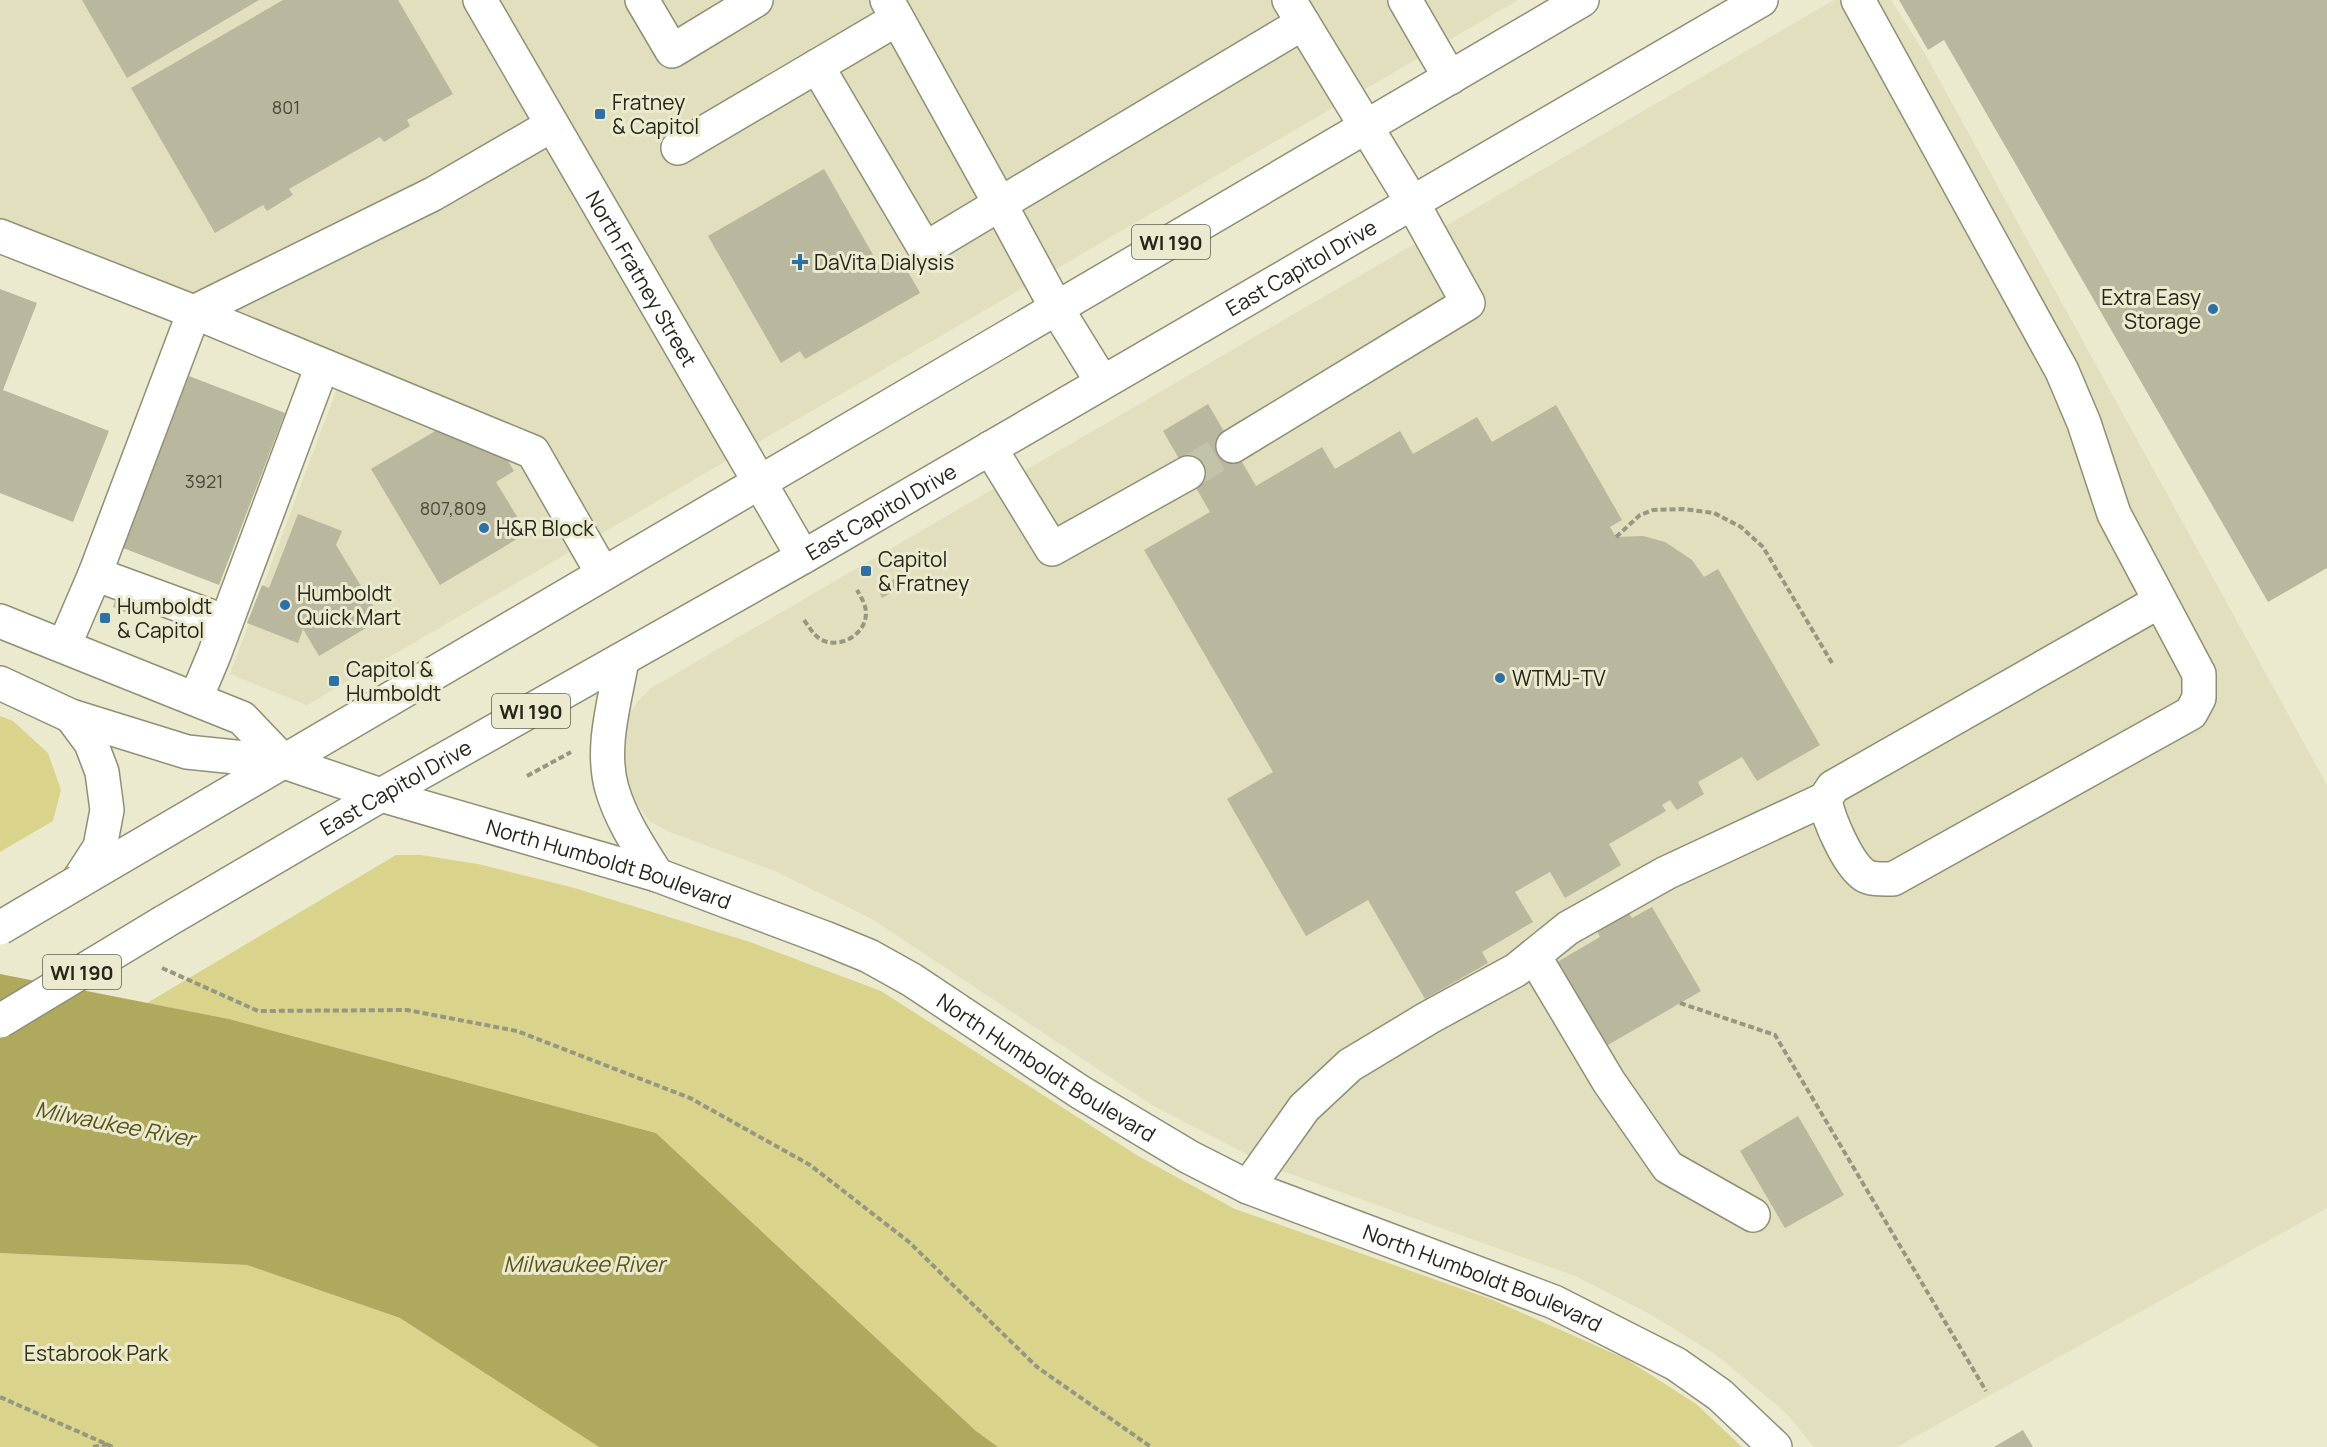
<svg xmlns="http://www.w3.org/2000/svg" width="2327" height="1447" viewBox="0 0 2327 1447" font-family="Manrope,sans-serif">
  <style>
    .built { fill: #e1dfbd }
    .green { fill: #d9d38c }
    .water { fill: #afa95d }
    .building { fill: #b9b79d }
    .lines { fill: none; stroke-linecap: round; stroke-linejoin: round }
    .minor-tunnel { stroke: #c3c3aa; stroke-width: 33; stroke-dasharray: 33 16; stroke-linecap: butt }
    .minor-casing { stroke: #908f75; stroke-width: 36 }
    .major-casing { stroke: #908f75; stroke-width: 36 }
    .path { stroke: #979681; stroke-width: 4; stroke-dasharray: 6 3; stroke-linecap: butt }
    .minor { stroke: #fff; stroke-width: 33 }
    .major { stroke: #fff; stroke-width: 33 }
    .major-bridge-casing { stroke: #908f75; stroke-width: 36; stroke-linecap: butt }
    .major-bridge { stroke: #fff; stroke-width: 33 }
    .poi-dot { fill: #2c70a5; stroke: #ebeace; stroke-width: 2 }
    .labels { text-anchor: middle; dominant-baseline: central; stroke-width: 6; stroke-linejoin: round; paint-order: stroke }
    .number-label { font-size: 18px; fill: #4a4a3b }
    .shield { fill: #ebeace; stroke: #606050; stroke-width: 1.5 }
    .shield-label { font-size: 20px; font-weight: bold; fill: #25251a }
    .poi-label { font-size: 21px; fill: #25251a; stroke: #ebeace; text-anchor: start }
    .street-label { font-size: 21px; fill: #25251a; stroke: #ebeace }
    .park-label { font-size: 21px; fill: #353210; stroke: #ebeace }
    .water-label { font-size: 22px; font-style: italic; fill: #58531a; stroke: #ebeace }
  </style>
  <rect width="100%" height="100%" fill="#ebeace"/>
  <!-- built -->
  <path class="built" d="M 0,0 L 1518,0 L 307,705 L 230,674 L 346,365 L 0,221 Z
    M 1834,0 L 1891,0 L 1925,54 L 2327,785 L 2327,1208 L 1897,1447 L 1814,1447 L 1786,1413 L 1715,1354 L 1650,1314 L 1575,1276 L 1271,1167 L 1152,1105 L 872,919 L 775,871 L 667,831 L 650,821 L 633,799 L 626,781 L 625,739 L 628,716 L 639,700 L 651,688 Z"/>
  <!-- green -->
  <path class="green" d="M 0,716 L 13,721 L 48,753 L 61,790 L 53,821 L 0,852 Z
    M 396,855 L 421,855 L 478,864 L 571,887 L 750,942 L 881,991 L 1138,1156 L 1235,1209 L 1493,1300 L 1626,1359 L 1696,1404 L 1742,1447 L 998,1447 L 976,1431 L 656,1133 L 229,1019 L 147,1003 Z
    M 0,1253 L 247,1265 L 400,1318 L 599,1447 L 0,1447 Z"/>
  <!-- water -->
  <path class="water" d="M 0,974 L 229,1019 L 656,1133 L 976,1431 L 998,1447 L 599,1447 L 400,1318 L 247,1265 L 0,1253 Z"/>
  <!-- building -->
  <path class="building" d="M 82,0 L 259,0 L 127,78 Z
    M 283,0 L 398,0 L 453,94 L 407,120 L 410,126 L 384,142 L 380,137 L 289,189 L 293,195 L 267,211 L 263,205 L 215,233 L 131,88 Z
    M 1899,0 L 2327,0 L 2327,568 L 2268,602 L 1944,40 L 1928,50 Z
    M 824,169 L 880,267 L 899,256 L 920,293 L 805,359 L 800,351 L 781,363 L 708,236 Z
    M 0,289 L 37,303 L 3,390 L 109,431 L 73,522 L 0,493 Z
    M 189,376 L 285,413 L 219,585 L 123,548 Z
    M 1208,404 L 1256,486 L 1322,447 L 1335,469 L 1400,431 L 1413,454 L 1477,417 L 1492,442 L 1556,405 L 1622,520 L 1610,527 L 1616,537 L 1643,536 L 1665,542 L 1692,560 L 1704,577 L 1718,569 L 1820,745 L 1757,781 L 1742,757 L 1698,782 L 1704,794 L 1677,810 L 1670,800 L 1662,805 L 1666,811 L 1609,844 L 1621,865 L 1565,898 L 1550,872 L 1515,892 L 1533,922 L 1482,952 L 1488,963 L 1425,999 L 1368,900 L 1306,936 L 1227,799 L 1273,772 L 1144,550 L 1210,512 L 1163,431 Z
    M 437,430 L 501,450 L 514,471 L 496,482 L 527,533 L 440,585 L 371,469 Z
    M 298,514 L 342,531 L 336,545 L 381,619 L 319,656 L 303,629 L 298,643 L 247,623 L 262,585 L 269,588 Z
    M 894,579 L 899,588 L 882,598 L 877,588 Z
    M 115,600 L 132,606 L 129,614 L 113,607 Z
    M 1652,907 L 1701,991 L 1601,1049 L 1552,965 L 1600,937 L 1598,933 L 1600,923 L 1619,912 L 1629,913 L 1632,918 Z
    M 1798,1116 L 1844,1195 L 1785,1228 L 1740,1151 Z
    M 2023,1430 L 2033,1447 L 1994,1447 Z"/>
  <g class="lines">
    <!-- minor-tunnel -->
    <path class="minor-tunnel" d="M 1188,473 L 1233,446"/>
    <!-- minor casing -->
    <g class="minor-casing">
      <g id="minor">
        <path id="s1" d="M 480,0 L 803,557"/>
        <path d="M 642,0 L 672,51 L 756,0"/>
        <path d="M 887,0 L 1000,204 L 1303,23 L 1412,202 L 1468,303 L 1233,446"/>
        <path d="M 1289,0 L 1303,23"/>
        <path d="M 1405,0 L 1450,78"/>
        <path d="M 1858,0 L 2062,371 L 2084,423 L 2114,514 L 2199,674 L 2199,698 L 2191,713 L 1893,879 C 1885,879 1871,880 1864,875 C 1848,864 1828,819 1825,799 L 1833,787 L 2160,601"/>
        <path d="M 817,66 L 925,249 L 1000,204 L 1057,309 L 1102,382"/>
        <path d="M 678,148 L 897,19"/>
        <path d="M 0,236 L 194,312 L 533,452 L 603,574"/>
        <path d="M 990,448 L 1052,549 L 1188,473"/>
        <path d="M 226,622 L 95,574 L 194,312 L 433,194 L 552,125"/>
        <path d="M 64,646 L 95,574"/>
        <path d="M 196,698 L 214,655 L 322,366"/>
        <path id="s2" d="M 381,795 L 657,875 L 825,938 L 869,956 L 912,980 L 1080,1092 L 1189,1157 L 1248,1187 L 1554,1302 L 1676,1364 L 1720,1395 L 1775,1447"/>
        <path d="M 1534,956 L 1609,1082 L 1668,1167 L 1753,1215"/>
        <path d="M 1248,1187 L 1304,1108 L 1350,1065 L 1428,1018 L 1516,970 L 1568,928 L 1666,873 L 1825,799"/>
      </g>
    </g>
    <!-- major casing -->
    <g class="major-casing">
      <g id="major">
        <path d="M 0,621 L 242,718 L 284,762"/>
        <path d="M 622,660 C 615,701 600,748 612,789 C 621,820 640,848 657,875"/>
        <path d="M 0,683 L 71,716 L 187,752 L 284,762 L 381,795"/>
        <path d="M 71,716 L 91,743 L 102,772 L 107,810 L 100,847 L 78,881"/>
        <path d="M 78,882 L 1582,0"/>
        <path id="s3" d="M 164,922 L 381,795 L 803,557 L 1761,0"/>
      </g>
    </g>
    <!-- path -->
    <path class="path" d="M 1616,537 L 1640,515 L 1653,510 L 1683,509 L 1714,513 L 1741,527 L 1763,547 L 1832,663
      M 804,620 C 809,627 813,634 820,639 C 839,650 866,635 866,613 C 866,605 861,597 857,590
      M 527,776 L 571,752
      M 162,968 L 258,1011 L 407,1010 L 517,1031 L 690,1098 L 810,1165 L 909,1242 L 1037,1367 L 1151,1447
      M 1680,1003 L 1775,1035 L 1986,1391
      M 0,1397 L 113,1447
      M 93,1447 L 109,1444"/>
    <!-- minor -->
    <use href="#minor" class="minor"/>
    <!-- major -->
    <use href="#major" class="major"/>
    <!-- major-bridge casing -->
    <g class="major-bridge-casing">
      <path id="major-bridge" d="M 0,928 L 78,882
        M 0,1021 L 164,922"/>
    </g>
    <!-- major-bridge -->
    <use href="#major-bridge" class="major-bridge"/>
  </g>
  <!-- markers -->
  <g class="poi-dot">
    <rect x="594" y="108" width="12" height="12" rx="3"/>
    <path d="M797 253h6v6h6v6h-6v6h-6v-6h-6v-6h6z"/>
    <circle cx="2213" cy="309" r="6"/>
    <circle cx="484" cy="528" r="6"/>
    <rect x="860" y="565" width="12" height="12" rx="3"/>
    <circle cx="285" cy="605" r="6"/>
    <rect x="99" y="612" width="12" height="12" rx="3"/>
    <circle cx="1500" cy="678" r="6"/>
    <rect x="328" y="675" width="12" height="12" rx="3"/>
  </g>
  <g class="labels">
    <!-- number labels -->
    <g class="number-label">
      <text x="286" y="107">801</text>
      <text x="204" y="481">3921</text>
      <text x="453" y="508">807,809</text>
    </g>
    <!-- shield labels -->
    <g class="shield">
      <rect x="1132" y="225" width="78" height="34" rx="4.5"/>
      <rect x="492" y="694" width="78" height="34" rx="4.5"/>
      <rect x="43" y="955" width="78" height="34" rx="4.5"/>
    </g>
    <g class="shield-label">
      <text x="1171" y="242">WI 190</text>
      <text x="531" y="711">WI 190</text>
      <text x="82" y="972">WI 190</text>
    </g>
    <!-- poi labels -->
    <g class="poi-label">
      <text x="612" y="102">Fratney<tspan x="612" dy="24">&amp; Capitol</tspan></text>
      <text x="814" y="262">DaVita Dialysis</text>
      <text x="2201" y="297" text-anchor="end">Extra Easy<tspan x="2201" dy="24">Storage</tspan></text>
      <text x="496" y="528">H&amp;R Block</text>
      <text x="878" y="559">Capitol<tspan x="878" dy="24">&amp; Fratney</tspan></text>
      <text x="297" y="593">Humboldt<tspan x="297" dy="24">Quick Mart</tspan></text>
      <text x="117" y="606">Humboldt<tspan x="117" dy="24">&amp; Capitol</tspan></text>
      <text x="346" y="669">Capitol &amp;<tspan x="346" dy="24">Humboldt</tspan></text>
      <text x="1512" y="678">WTMJ-TV</text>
    </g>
    <!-- street labels -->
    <g class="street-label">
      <text stroke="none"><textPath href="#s3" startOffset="1312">East Capitol Drive</textPath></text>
      <text stroke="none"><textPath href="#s1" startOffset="322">North Fratney Street</textPath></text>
      <text stroke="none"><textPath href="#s3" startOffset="826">East Capitol Drive</textPath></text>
      <text stroke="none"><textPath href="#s3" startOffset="268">East Capitol Drive</textPath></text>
      <text stroke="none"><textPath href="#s2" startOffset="238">North Humboldt Boulevard</textPath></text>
      <text stroke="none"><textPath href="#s2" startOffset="724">North Humboldt Boulevard</textPath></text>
      <text stroke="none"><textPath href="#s2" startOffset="1210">North Humboldt Boulevard</textPath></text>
    </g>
    <!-- park labels -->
    <g class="park-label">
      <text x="96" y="1353">Estabrook Park</text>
    </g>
    <!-- water labels -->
    <g class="water-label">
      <text transform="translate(115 1124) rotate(11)">Milwaukee River</text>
      <text x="584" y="1264">Milwaukee River</text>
    </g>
  </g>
</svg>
